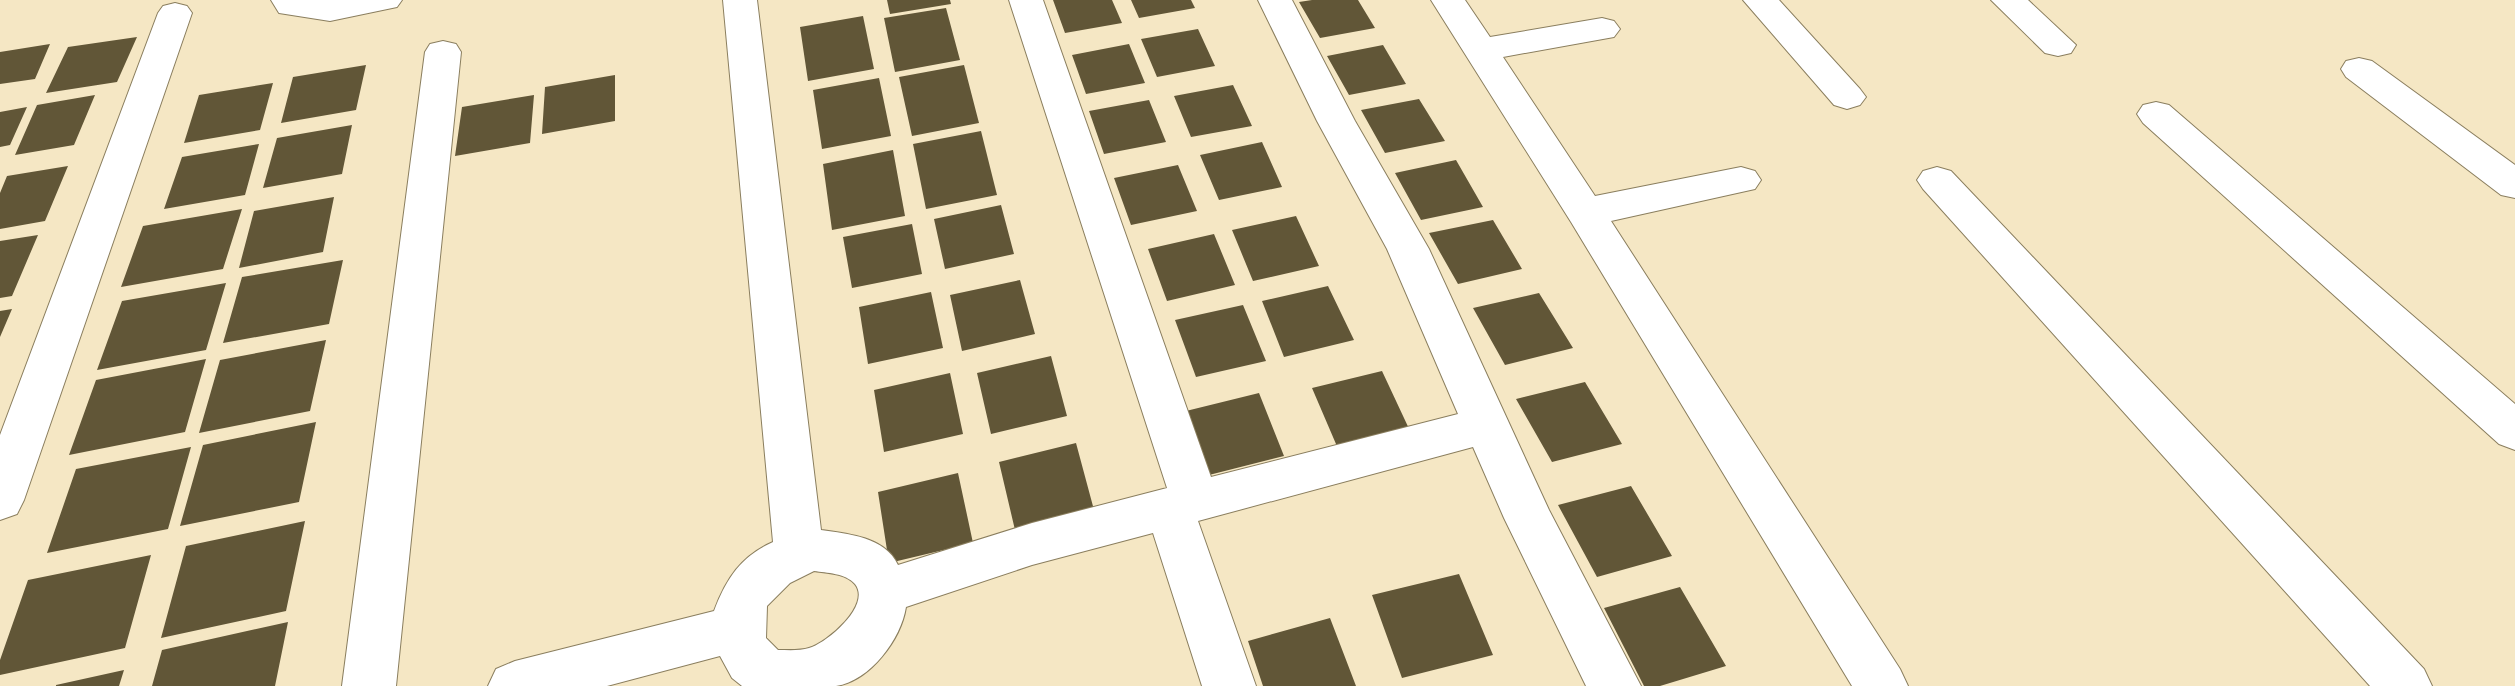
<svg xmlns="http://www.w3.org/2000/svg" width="2515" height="686" viewBox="0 0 2515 686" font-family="'Asap Condensed',sans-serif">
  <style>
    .building { fill: #615637 }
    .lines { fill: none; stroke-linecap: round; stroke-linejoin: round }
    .minor-casing { stroke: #8a7e5e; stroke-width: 2 }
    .minor { fill: #fff; fill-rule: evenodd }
  </style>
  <rect width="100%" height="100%" fill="#f5e7c4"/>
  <!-- building -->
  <path class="building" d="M 887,0 L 950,0 L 951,4 L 890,14 Z
    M 1053,0 L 1112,0 L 1122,23 L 1065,33 Z
    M 1131,0 L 1191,0 L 1195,8 L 1139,18 Z
    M 1312,0 L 1358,0 L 1375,28 L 1320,38 L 1299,2 Z
    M 946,8 L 960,60 L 895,72 L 884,18 Z
    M 863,16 L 874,69 L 808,81 L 800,27 Z
    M 1198,29 L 1215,66 L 1157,77 L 1141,39 Z
    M 137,37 L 117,82 L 46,93 L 68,47 Z
    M 50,44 L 35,79 L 0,84 L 0,52 Z
    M 1129,44 L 1145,83 L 1086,94 L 1072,55 Z
    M 1383,45 L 1406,84 L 1349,95 L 1327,56 Z
    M 366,65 L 356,110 L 281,123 L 293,77 Z
    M 964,65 L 979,123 L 912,136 L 899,77 Z
    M 615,75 L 615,121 L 542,134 L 545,87 Z
    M 879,78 L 891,136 L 822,149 L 813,90 Z
    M 273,83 L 260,130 L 184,143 L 199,95 Z
    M 1233,85 L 1252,126 L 1191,137 L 1174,96 Z
    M 95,95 L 74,145 L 15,155 L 37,105 Z
    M 534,95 L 530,143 L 455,156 L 462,107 Z
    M 1419,99 L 1445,141 L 1385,153 L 1361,110 Z
    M 1149,100 L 1166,142 L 1104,154 L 1089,111 Z
    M 27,107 L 10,145 L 0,147 L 0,112 Z
    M 352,125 L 342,174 L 263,188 L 277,138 Z
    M 981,131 L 997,195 L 926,209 L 913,144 Z
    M 1262,142 L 1282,187 L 1219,200 L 1200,155 Z
    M 259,144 L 245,195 L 164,209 L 182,157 Z
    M 893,150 L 905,216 L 832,230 L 823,164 Z
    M 1456,160 L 1483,207 L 1421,220 L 1395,173 Z
    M 1178,165 L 1197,211 L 1131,225 L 1114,178 Z
    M 68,166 L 45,221 L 0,229 L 0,193 L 7,176 Z
    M 334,197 L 323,252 L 239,268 L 254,211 Z
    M 1001,205 L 1014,254 L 945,269 L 934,219 Z
    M 242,209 L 223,269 L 121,287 L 143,226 Z
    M 1296,216 L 1319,266 L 1253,281 L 1232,230 Z
    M 1493,220 L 1522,269 L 1458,284 L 1429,233 Z
    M 912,224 L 922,274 L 852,288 L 843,237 Z
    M 1214,234 L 1235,285 L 1167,301 L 1148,249 Z
    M 38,235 L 12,296 L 0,298 L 0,241 Z
    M 343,260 L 329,324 L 223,343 L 242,277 Z
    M 1020,280 L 1035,334 L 962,351 L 950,295 Z
    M 226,283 L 206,350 L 97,370 L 122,301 Z
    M 1328,286 L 1354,340 L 1284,357 L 1262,301 Z
    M 931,292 L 943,348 L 868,364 L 859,307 Z
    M 1539,293 L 1573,348 L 1505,365 L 1473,308 Z
    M 1243,305 L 1266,361 L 1196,377 L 1175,320 Z
    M 12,309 L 0,337 L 0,311 Z
    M 326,340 L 310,411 L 199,433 L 220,360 Z
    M 1051,356 L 1067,416 L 991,434 L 977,373 Z
    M 206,359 L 185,432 L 69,455 L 96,380 Z
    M 1382,371 L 1411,433 L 1339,451 L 1312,388 Z
    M 950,373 L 963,434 L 884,452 L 874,390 Z
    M 1585,382 L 1622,444 L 1552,462 L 1516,399 Z
    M 1259,393 L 1284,456 L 1209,475 L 1186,411 Z
    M 316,422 L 299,502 L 180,526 L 203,445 Z
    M 1076,443 L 1094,510 L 1015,530 L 999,462 Z
    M 191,447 L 168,529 L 47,553 L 76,469 Z
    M 958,473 L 973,543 L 889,563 L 878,492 Z
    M 1631,486 L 1672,556 L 1597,577 L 1558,505 Z
    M 305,521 L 286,611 L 161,638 L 186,546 Z
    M 151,555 L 125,648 L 0,675 L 0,660 L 28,580 Z
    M 1459,574 L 1493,655 L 1402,678 L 1372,595 Z
    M 1680,587 L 1726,666 L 1660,686 L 1644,686 L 1604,608 Z
    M 1330,618 L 1356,686 L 1263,686 L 1248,641 Z
    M 288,622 L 275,686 L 152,686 L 162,650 Z
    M 124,670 L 119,686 L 56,686 L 56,685 Z"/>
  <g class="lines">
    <!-- minor casing -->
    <g class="minor-casing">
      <path id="minor" d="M 271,0 L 402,0 L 397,7 L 330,21 L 279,13 Z
        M 723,0 L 757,0 L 821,530 C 849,534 885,537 898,565 L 1032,523 L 1167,488 L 1009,0 L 1043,0 L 1211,477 L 1458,414 L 1387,249 L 1317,121 L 1258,0 L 1292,0 L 1355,121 L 1429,249 L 1549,510 L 1641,686 L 1586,686 L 1504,518 L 1473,447 L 1198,521 L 1256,686 L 1202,686 L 1153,533 L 1032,565 L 906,607 C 901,639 870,681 836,686 C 806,686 772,686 742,686 L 732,678 L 720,656 L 607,686 L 488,686 L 496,669 L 515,661 L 714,611 C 726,579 741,556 773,542 ZM 814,571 C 827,573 845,573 855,584 C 872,605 827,643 809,648 C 800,651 788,650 778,650 L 766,638 L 767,606 L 790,583 Z
        M 1431,0 L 1465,0 L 1490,37 L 1602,18 L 1614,21 L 1620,29 L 1614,37 L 1503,57 L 1595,196 L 1741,167 L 1755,171 L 1761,180 L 1755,189 L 1611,221 L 1900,669 L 1908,686 L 1852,686 L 1571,222 Z
        M 1743,0 L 1779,0 L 1860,89 L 1866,97 L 1860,105 L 1847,109 L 1834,105 Z
        M 1991,0 L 2028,0 L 2076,45 L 2071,53 L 2058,56 L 2045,53 Z
        M 175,3 L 187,6 L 192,13 L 24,500 L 17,514 L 0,520 L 0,435 L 158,13 L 163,6 Z
        M 443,41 L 456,44 L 461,52 L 396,686 L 342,686 L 425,52 L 430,44 Z
        M 2359,58 L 2372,61 L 2515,165 L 2515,198 L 2501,195 L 2346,77 L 2341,69 L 2346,61 Z
        M 2156,102 L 2169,105 L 2515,404 L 2515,450 L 2499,444 L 2143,123 L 2137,114 L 2143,105 Z
        M 1937,167 L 1951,171 L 2424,669 L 2432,686 L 2370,686 L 1923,189 L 1917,180 L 1923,171 Z"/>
    </g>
    <!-- minor -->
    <use href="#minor" class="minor"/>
  </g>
</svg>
